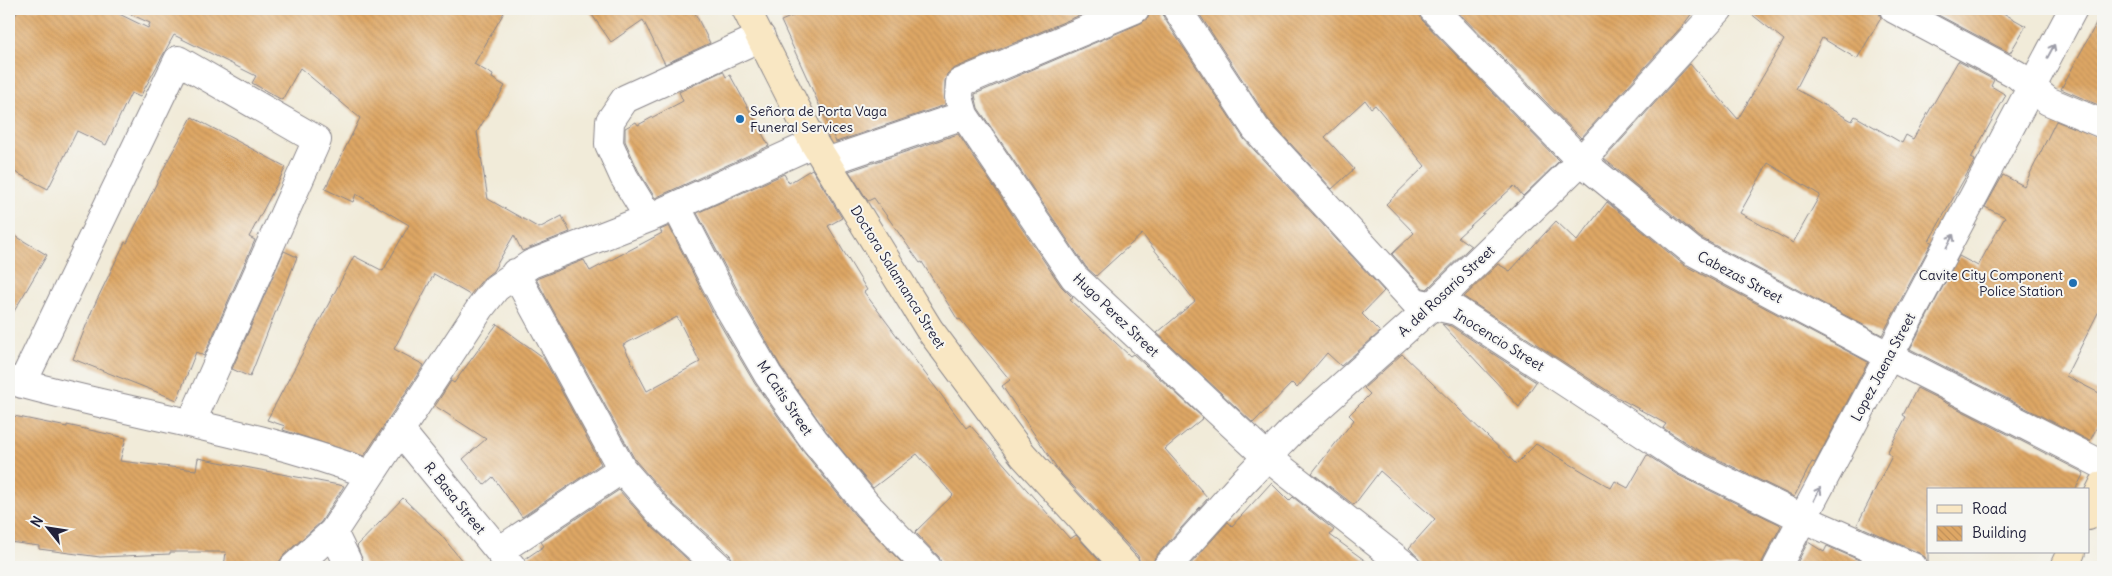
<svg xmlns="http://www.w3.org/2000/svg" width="2112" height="576" viewBox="0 0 2112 576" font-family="Delius,sans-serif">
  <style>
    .building { fill: url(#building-back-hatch); fill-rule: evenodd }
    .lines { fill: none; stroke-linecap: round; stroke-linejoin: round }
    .minor-casing { stroke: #8a868a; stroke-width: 30 }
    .tertiary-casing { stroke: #8a868a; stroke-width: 30 }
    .secondary-casing { stroke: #8a868a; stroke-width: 30 }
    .minor { stroke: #fff; stroke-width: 28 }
    .tertiary { stroke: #fff; stroke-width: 28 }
    .secondary { stroke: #f9e7c3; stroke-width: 28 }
    .oneway { stroke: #9c9ca7 }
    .poi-dot { fill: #1f6fb2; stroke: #f6f6f2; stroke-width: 2 }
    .labels { text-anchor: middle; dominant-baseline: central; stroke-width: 4; stroke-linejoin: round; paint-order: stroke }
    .poi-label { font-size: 14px; fill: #22223b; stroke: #f6f6f2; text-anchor: start }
    .street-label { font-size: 14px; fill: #22223b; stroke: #f6f6f2 }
  </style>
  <defs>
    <pattern id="building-back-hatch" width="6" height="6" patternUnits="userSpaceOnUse" patternTransform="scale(1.25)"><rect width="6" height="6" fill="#dea765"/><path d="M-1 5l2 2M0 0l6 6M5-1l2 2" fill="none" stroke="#be8f59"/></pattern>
  </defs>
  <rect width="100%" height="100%" fill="#f6f6f2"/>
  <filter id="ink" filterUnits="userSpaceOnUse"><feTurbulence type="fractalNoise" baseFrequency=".02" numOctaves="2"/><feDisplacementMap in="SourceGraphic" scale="10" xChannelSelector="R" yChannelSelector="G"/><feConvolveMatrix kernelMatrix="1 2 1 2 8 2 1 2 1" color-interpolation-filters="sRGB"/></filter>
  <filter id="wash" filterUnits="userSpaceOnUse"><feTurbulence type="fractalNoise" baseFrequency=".0096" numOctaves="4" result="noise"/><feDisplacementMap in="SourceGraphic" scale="20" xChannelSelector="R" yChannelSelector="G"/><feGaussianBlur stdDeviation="1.12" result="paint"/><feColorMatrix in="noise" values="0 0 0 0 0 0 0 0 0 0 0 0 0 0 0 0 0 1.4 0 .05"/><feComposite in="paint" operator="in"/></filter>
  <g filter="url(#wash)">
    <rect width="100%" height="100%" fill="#f1ebd9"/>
    <g id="blocks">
      <!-- building -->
      <path class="building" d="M 19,9 L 109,9 L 148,28 L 150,23 L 119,9 L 506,9 L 474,64 L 493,75 L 492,78 L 505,86 L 477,132 L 488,199 L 539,228 L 562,216 L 570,232 L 522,251 L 514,235 L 493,271 L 484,278 L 470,295 L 434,274 L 394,349 L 424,365 L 364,456 L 283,430 L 285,426 L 267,420 L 354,256 L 383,271 L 409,225 L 356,194 L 353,202 L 325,189 L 360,118 L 300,68 L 282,100 L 252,83 L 256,76 L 174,35 L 140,97 L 131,93 L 106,145 L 77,131 L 48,189 L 9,169 L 9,27 Z
        M 588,9 L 693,9 L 710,43 L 665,64 L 643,20 L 611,42 Z
        M 809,9 L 1083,9 L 1085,13 L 953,69 L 947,74 L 945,81 L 945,105 L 836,142 L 781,21 Z
        M 1150,9 L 1162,9 L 1164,18 L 1244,139 L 1384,291 L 1362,314 L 1380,332 L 1341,366 L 1327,353 L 1297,388 L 1292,383 L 1253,423 L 1157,333 L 1195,301 L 1142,234 L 1096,276 L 1086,267 L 978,108 L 975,95 L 975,94 L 1141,23 L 1148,18 Z
        M 1196,9 L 1418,9 L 1422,20 L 1559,161 L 1523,196 L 1514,186 L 1458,237 L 1471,246 L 1427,289 L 1423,288 L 1392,254 L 1414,233 L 1386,204 L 1425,166 L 1375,105 L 1371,108 L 1365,100 L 1325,137 L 1354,169 L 1332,189 L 1268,119 Z
        M 1455,9 L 1695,9 L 1684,24 L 1581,138 Z
        M 1745,9 L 1878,9 L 1881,18 L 1857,59 L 1822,38 L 1796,89 L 1852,121 L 1855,116 L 1902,143 L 1906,135 L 1913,139 L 1958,61 L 1994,80 L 1991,86 L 2006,95 L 1971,158 L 1975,160 L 1929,241 L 1932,242 L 1882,335 L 1701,238 L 1604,159 L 1690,64 L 1738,119 L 1784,40 ZM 1768,163 L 1820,195 L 1793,243 L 1740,213 Z
        M 1927,9 L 1996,9 L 2026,26 L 2010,53 Z
        M 2103,11 L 2103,107 L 2061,89 Z
        M 723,71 L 726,77 L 730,75 L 769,146 L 655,198 L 638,170 L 625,141 L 625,128 L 636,122 L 638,125 L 683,101 L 679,92 Z
        M 192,117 L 286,167 L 249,237 L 255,240 L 204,356 L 196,352 L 177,400 L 73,359 L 93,308 L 125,242 L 127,243 L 169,158 Z
        M 2056,121 L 2103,139 L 2103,303 L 2066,376 L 2103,395 L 2103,415 L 2090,441 L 1910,349 L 1959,256 L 1978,266 L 2005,217 L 1985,207 L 2003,175 L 2024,186 Z
        M 958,134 L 1061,286 L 1073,298 L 1070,300 L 1130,356 L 1133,354 L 1203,418 L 1165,449 L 1208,498 L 1155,557 L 1152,567 L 1141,567 L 1138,556 L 1059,471 L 1002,386 L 1010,380 L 960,319 L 958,320 L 922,262 L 920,263 L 874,198 L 868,201 L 849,171 Z
        M 812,169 L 842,218 L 828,226 L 867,290 L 864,292 L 966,428 L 970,425 L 1070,539 L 1076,535 L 1105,567 L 942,567 L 939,557 L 915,532 L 953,495 L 917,454 L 873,488 L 826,431 L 781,367 L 740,295 L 697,213 L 784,174 L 789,183 Z
        M 1607,202 L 1684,265 L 1868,362 L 1815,463 L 1812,462 L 1794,497 L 1693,447 L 1663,428 L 1666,424 L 1617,397 L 1464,297 L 1498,264 L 1510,271 L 1556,221 L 1577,241 Z
        M 669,226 L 712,311 L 755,384 L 802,450 L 855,515 L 906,567 L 734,567 L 734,562 L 730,555 L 673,504 L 635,460 L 536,279 L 584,260 L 590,271 L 662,233 L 660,230 ZM 677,317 L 700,362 L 647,391 L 623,345 Z
        M 9,232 L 47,255 L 9,320 Z
        M 284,251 L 297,257 L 250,377 L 232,369 Z
        M 497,324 L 543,357 L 601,464 L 522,517 L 493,477 L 484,485 L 463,459 L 486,439 L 435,406 L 451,381 L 454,383 Z
        M 1442,324 L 1451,326 L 1536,382 L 1519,407 Z
        M 1402,354 L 1516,464 L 1536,444 L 1611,488 L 1615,481 L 1628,488 L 1647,455 L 1678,475 L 1779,524 L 1781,526 L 1763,560 L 1761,567 L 1422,567 L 1421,561 L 1409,548 L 1435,519 L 1380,471 L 1354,505 L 1312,473 L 1354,420 L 1349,415 L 1370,394 L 1364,388 Z
        M 1917,388 L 2084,473 L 2075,490 L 1928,490 L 1928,564 L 1925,557 L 1919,553 L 1857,525 L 1892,456 L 1887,453 L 1906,417 L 1903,415 Z
        M 9,415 L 67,427 L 67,425 L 126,438 L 120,461 L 196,470 L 198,458 L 344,486 L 321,522 L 284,555 L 279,562 L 279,567 L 224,567 L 226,552 L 170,552 L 170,554 L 100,557 L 39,549 L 39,546 L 9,542 Z
        M 1271,483 L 1289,501 L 1293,497 L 1334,530 L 1330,535 L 1374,567 L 1188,567 L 1228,522 L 1232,526 Z
        M 619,490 L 651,526 L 696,567 L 527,567 L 525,559 L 544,546 L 541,542 Z
        M 403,498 L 441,535 L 467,567 L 365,567 L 357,546 Z
        M 1808,542 L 1824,552 L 1827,546 L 1875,567 L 1795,567 Z"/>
    </g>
  </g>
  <g filter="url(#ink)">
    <use href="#blocks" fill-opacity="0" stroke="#8a868a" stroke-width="1"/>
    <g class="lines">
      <!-- minor casing -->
      <g class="minor-casing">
        <path id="minor" d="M 1135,9 L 960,83 L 959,97 L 964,115 L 1074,277 L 1267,457 L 1407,567
          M 1177,9 L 1256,129 L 1415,302 L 1457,311 L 1685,461 L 1804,519 L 1913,567
          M 1433,9 L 1581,161 L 1692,251 L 1889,356 L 2103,465
          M 1894,9 L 2016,74 L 2048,101 L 2103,124
          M 826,162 L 964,115
          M 676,206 L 726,303 L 768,375 L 814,440 L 867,505 L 927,567
          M 649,218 L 624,177 L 609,144 L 610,121 L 625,99 L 761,37
          M 515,273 L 622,469 L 662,515 L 719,567
          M 9,380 C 128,414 252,430 369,474
          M 22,384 L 178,60 L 317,140 L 191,423
          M 399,429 L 512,567
          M 333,532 L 350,567
          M 499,551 L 622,469
          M 294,567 L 333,532 L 481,307 L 496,288 L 531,264 L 649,218 L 814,143
          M 1167,567 L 1244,481 L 1291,432 L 1433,305 L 1581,161 L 1719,9"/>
      </g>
      <!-- tertiary casing -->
      <g class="tertiary-casing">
        <path id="tertiary" d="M 1777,567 L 2073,9"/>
      </g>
      <!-- secondary casing -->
      <g class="secondary-casing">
        <path id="secondary" d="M 746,9 L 814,143 L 929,329 L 1023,455 L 1126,567
          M 2088,516 L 2103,485
          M 2064,567 L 2071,552"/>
      </g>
      <!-- minor -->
      <use href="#minor" class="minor"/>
      <!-- tertiary -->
      <use href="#tertiary" class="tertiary"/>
      <!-- secondary -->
      <use href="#secondary" class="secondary"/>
    </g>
    <!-- one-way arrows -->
    <defs><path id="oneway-shaft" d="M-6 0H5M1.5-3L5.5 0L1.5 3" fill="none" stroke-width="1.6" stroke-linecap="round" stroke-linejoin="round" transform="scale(1.25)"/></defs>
    <g class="oneway">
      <use href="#oneway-shaft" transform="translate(2051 51) rotate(-62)"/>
      <use href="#oneway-shaft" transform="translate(1950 241) rotate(-62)"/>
      <use href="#oneway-shaft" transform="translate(1817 494) rotate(-63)"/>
    </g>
  </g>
  <!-- markers -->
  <g class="poi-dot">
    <circle cx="740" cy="119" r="5"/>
    <circle cx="2073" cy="283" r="5"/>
  </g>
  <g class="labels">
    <!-- poi labels -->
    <g class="poi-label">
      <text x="750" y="111">Señora de Porta Vaga<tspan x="750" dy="16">Funeral Services</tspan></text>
      <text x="2063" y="275" text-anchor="end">Cavite City Component<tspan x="2063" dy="16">Police Station</tspan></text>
    </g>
    <!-- street labels -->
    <g class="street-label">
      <text transform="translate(898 277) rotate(58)">Doctora Salamanca Street</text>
      <text transform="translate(1740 277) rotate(28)">Cabezas Street</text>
      <text transform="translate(1446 291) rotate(-43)">A. del Rosario Street</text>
      <text transform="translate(1116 315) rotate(44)">Hugo Perez Street</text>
      <text transform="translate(1499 340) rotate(32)">Inocencio Street</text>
      <text transform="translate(1883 367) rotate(-62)">Lopez Jaena Street</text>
      <text transform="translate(785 398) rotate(56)">M Catis Street</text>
      <text transform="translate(455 498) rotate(51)">R. Basa Street</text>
    </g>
  </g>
  <!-- margin -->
  <rect width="2112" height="576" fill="none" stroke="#f6f6f2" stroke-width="30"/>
  <!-- legend -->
  <rect x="1927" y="488" width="162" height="65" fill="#f6f6f2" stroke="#a1a1a9"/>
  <rect x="1937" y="505" width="25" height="8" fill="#f9e7c3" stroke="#a1a1a9"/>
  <text x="1972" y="514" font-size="15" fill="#22223b">Road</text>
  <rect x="1937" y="526" width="25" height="15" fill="url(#building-back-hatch)" stroke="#a1a1a9"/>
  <text x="1972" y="538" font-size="15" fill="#22223b">Building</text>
  <!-- north arrow -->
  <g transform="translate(48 528) rotate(300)" stroke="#f6f6f2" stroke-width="4" paint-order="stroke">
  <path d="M0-4L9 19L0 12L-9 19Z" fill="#22223b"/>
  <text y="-8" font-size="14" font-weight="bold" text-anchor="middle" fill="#22223b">N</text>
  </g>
</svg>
